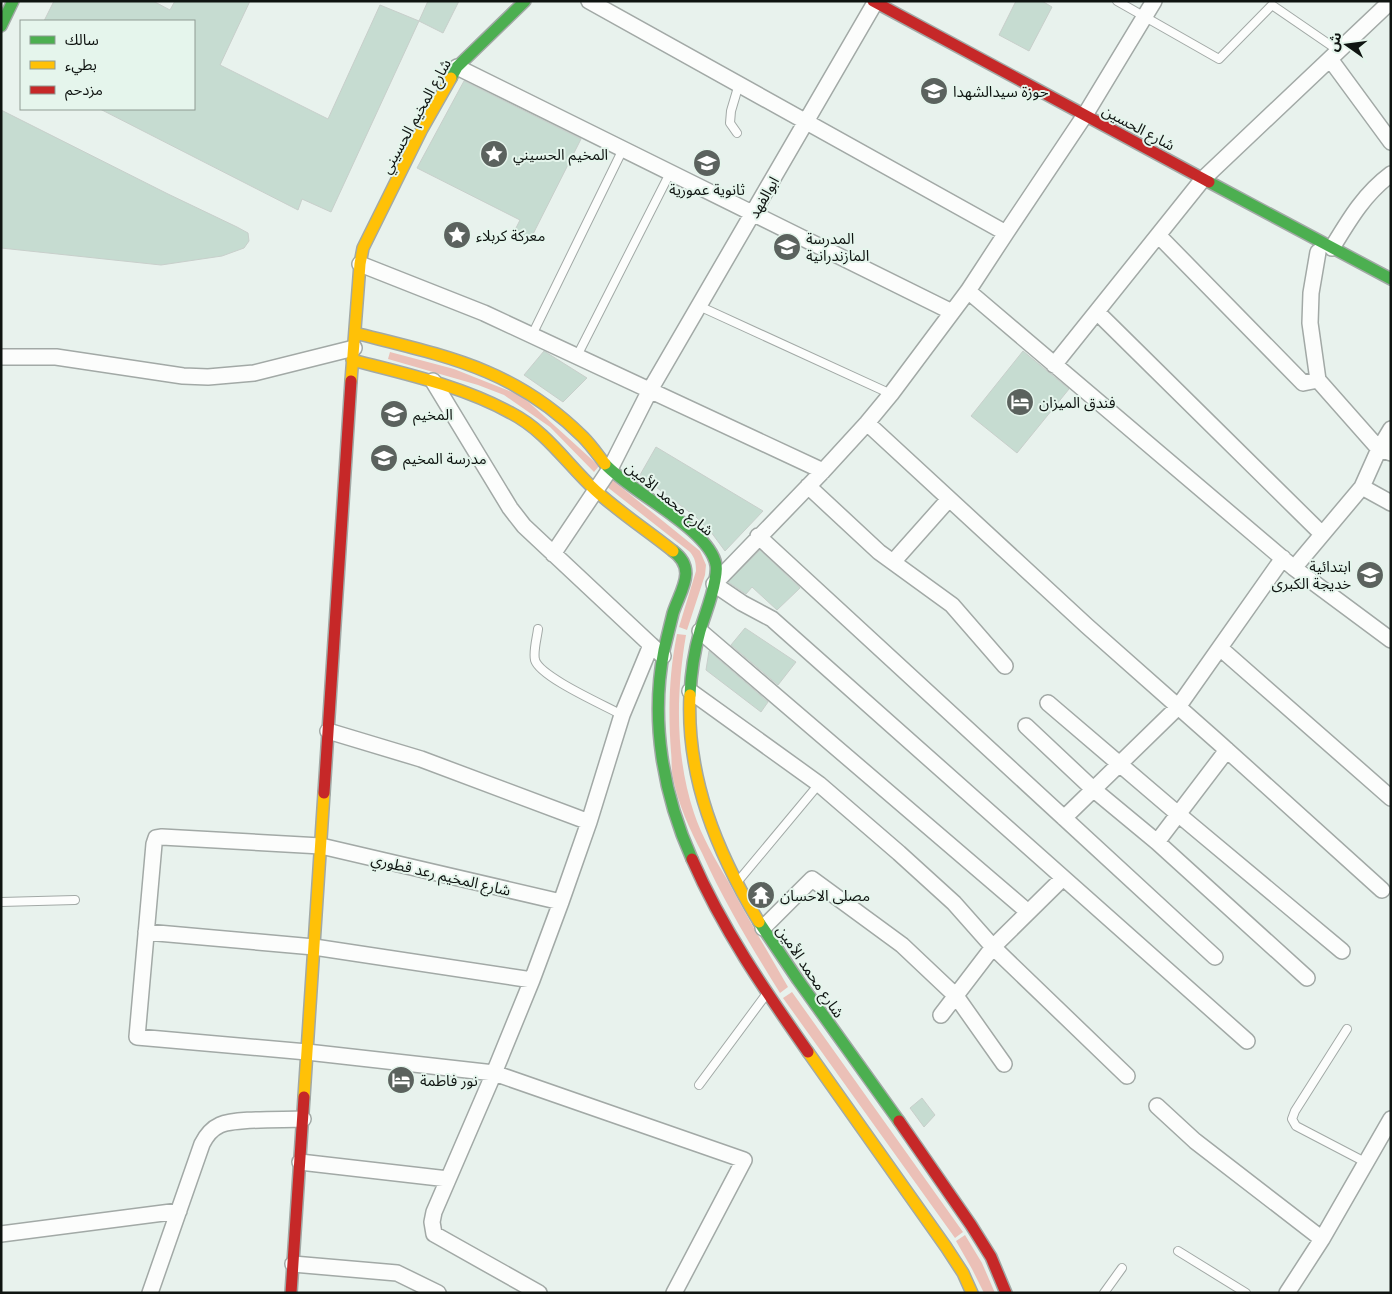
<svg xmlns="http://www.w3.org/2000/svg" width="1392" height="1294" viewBox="0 0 1392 1294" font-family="'Noto Serif','Noto Sans Arabic',serif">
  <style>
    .forest { fill: #ebc0b7 }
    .building { fill: #c6dcd1; stroke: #c8cfcb }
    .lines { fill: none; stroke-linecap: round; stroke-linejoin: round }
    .lane-casing { stroke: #a2a9a6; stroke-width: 10 }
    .street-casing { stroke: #a2a9a6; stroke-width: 18 }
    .fast-casing { stroke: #a2a9a6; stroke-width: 14 }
    .slow-casing { stroke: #a2a9a6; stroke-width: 14 }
    .jam-casing { stroke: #a2a9a6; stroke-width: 14 }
    .lane { stroke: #fcfdfc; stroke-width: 8 }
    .street { stroke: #fcfdfc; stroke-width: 15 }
    .fast { stroke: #4caf50; stroke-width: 11 }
    .slow { stroke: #ffc107; stroke-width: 11 }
    .jam { stroke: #c62828; stroke-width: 11 }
    .labels { text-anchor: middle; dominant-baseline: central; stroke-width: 4; stroke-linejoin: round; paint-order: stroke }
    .poi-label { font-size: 15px; fill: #0f1411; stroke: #e5f5ec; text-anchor: start }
    .street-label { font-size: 15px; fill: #0f1411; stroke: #e5f5ec }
  </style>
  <rect width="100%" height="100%" fill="#e8f2ed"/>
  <!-- forest -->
  <path class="forest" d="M 390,352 L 454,369 L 522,396 L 599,466 L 594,472 L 550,427 L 504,395 L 478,385 L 388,359 Z
    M 611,479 L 700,551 L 706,565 L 705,575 L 687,630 L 679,627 L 696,571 C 696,563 695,558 690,552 L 606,486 Z
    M 677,634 L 686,635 C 676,693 675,756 694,813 C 702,837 715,859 728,881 C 747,917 768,952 788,987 L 780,993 C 752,948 724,902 702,853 C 690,830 678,804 673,778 C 671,770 672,760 671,752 C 668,712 669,673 677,634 Z
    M 792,992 L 963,1232 L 955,1238 L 783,998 Z
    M 965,1235 L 982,1263 L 995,1293 L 984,1293 L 972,1269 L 956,1241 Z"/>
  <!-- building -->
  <path class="building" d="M 54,1 L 153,1 L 170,10 L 175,1 L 250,1 L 220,65 L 328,119 L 380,5 L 419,21 L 331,212 L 302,199 L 298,210 L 100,109 L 194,109 L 194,21 L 44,21 Z
    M 428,1 L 459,1 L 443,33 L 419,21 Z
    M 1016,1 L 1042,1 L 1052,7 L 1029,51 L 999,35 Z
    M 464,81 L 581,139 L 529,242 L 513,234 L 520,220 L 417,168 Z
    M 1,110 L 168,194 L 237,227 L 248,233 L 249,241 L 244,248 L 222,256 L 161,265 L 1,248 Z
    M 544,351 L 587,378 L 563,402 L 524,375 Z
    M 1023,351 L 1069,389 L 1017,453 L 971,416 Z
    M 656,447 L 763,511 L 725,551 L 711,532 L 696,517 L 640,475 Z
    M 760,550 L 800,588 L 777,610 L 752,587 L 746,594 L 728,582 Z
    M 745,628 L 796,662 L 778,685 L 731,645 Z
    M 709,651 L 768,702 L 761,712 L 706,670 Z
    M 922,1098 L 935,1115 L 924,1127 L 910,1108 Z"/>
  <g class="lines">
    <!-- lane casing -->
    <g class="lane-casing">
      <path id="lane" d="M 1117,1 L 1219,59 L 1272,5 L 1339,51
        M 737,133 L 730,123 L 731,111 L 739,84
        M 699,306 L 891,394
        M 532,335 L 623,149
        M 577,356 L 670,173
        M 538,629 C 537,638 533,651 535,660 C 540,677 604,705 622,715
        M 739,880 L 819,784
        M 1,902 L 75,900
        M 1347,1029 L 1295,1111 L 1292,1119 L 1296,1126 L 1365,1162
        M 699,1085 L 765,996
        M 1178,1251 L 1246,1293
        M 1104,1293 L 1122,1268"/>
    </g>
    <!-- street casing -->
    <g class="street-casing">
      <path id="street" d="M 589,1 L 1006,233
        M 1154,1 L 1085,115 L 1006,233 L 968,291 L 891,394 L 867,423 L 823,471 L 714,584 L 742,603 L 772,619 L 1247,1041
        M 1330,59 L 1391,142
        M 457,67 L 952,312
        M 1158,235 L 1303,383 L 1318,380
        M 1332,248 C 1349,220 1364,194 1391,174
        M 1318,252 L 1311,293 L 1310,323 L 1318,380 L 1379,449 L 1391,453
        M 360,264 L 484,313 L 823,471
        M 968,291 L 1294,568 L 1391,640
        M 1097,312 L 1322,534
        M 1,357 L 56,357 L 183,376 L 208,377 L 254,373 L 354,348
        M 1054,365 L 1203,179 L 1391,1
        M 433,381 L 510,508 L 524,526 L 651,645
        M 867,423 L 1087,626 L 1218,742 L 1382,890
        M 808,486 L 879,552 L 952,605 L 1005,666
        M 1362,487 L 1391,503
        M 758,536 L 1215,957
        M 553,554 L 610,469 L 650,390 L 876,1
        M 893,562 L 949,499
        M 1294,568 L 1362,487 L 1379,449 L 1391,429
        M 700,631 L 1028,912
        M 1220,648 L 1391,798
        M 690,691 L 819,784 L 899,853 L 954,903 L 993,947 L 1127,1076
        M 1048,703 L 1178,814 L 1342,951
        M 1026,726 L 1093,789 L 1157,842 L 1307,978
        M 328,731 L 421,759 L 589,822
        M 1064,818 L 1178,707 L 1283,558
        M 1157,842 L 1227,750
        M 561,902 L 321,846 L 162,837 L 156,838 L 154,844 L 137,1037 L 307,1052 L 494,1073 L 744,1160 L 674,1293
        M 763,928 L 812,879 L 902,945 L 956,996 L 1004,1064
        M 146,932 L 314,947 L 532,980
        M 941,1015 L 993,947 L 1063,878
        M 1157,1106 L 1195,1141 L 1322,1239
        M 300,1162 L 448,1179
        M 1,1234 L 179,1211
        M 293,1264 L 397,1273 L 438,1293
        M 150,1293 L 202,1144 C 206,1136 211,1129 220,1125 C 236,1118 283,1120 303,1119
        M 539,1293 L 434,1234 L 432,1222 L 434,1212 L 494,1073 L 532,980 L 561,902 L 589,822 L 622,715 L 651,645 L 663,656
        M 1287,1293 L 1322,1239 L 1391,1119"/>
    </g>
    <!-- fast casing -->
    <g class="fast-casing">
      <path id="fast" d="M 1,26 L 13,1
        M 451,78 L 457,67 L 525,1
        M 1209,182 L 1391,279
        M 605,464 C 630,492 710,529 716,565 C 717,570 716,575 715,580 C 712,598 705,614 700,631 C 694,652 691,673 690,695
        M 673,551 C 698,569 680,591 673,613 C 670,625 667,638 664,650 C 650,721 663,794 692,859
        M 759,922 L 798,980 L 899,1121"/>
    </g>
    <!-- slow casing -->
    <g class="slow-casing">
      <path id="slow" d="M 355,333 C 445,356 514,368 583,437 C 591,445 598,455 605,464
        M 352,360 C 406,374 462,386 511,413 C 546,431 567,464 595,490 C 619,512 648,531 673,551
        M 351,381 L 360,264 L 363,248 L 422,129 L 451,78
        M 690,695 C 686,778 717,852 759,922
        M 808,1052 L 946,1247 L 963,1273 L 972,1293
        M 304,1097 L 324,793"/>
    </g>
    <!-- jam casing -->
    <g class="jam-casing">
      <path id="jam" d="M 873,1 L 1209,182
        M 324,793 L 351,381
        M 692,859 C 723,930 764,989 808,1052
        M 899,1121 L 971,1225 L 991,1257 L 1006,1293
        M 291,1293 L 304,1097"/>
    </g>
    <!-- lane -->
    <use href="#lane" class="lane"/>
    <!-- street -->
    <use href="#street" class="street"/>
    <!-- fast -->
    <use href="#fast" class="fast"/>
    <!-- slow -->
    <use href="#slow" class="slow"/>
    <!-- jam -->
    <use href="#jam" class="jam"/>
  </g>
  <!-- icons -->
  <defs>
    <g id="school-disc" transform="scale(1.4375)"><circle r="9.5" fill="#5b625e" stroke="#e5f5ec"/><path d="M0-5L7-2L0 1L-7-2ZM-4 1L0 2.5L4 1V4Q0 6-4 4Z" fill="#fff"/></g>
    <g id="sight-disc" transform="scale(1.4375)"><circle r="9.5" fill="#5b625e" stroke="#e5f5ec"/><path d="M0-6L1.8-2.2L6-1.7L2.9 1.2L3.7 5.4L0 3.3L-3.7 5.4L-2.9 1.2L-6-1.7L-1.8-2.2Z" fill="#fff"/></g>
    <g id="hotel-disc" transform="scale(1.4375)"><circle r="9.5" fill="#5b625e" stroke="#e5f5ec"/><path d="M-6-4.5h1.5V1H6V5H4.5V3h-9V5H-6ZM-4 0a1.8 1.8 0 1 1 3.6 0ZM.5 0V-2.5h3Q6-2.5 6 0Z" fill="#fff"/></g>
    <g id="temple-disc" transform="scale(1.4375)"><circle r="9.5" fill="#5b625e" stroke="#e5f5ec"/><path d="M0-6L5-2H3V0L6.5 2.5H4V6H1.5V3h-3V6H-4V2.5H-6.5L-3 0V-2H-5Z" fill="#fff"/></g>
  </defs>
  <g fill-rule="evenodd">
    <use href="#school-disc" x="934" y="91"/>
    <use href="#sight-disc" x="494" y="154"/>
    <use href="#school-disc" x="707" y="163"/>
    <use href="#sight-disc" x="457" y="235"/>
    <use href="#school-disc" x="787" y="247"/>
    <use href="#hotel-disc" x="1020" y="402"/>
    <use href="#school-disc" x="394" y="414"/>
    <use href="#school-disc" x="384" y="458"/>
    <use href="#school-disc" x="1370" y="575"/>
    <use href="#temple-disc" x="761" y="895"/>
    <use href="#hotel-disc" x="401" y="1080"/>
  </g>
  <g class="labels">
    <!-- poi labels -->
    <g class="poi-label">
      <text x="953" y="91">حوزة سيدالشهدا</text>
      <text x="513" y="154">المخيم الحسيني</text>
      <text x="707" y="189" text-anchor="middle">ثانوية عمورية</text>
      <text x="476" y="235">معركة كربلاء</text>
      <text x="806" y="238">المدرسة<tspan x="806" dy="17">المازندرانية</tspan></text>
      <text x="1039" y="402">فندق الميزان</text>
      <text x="413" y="414">المخيم</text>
      <text x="403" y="458">مدرسة المخيم</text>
      <text x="1351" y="566" text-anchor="end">ابتدائية<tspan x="1351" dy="17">خديجة الكبرى</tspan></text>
      <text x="780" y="895">مصلى الاحسان</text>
      <text x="420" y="1080">نور فاطمة</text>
    </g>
    <!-- street labels -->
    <g class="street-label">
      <text transform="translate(415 116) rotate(-61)">شارع المخيم الحسيني</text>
      <text transform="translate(1139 127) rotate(28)">شارع الحسين</text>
      <text transform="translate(763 197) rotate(-60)">ابوالفهد</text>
      <text transform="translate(670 498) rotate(39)">شارع محمد الأمين</text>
      <text transform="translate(441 874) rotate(13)">شارع المخيم رعد قطوري</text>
      <text transform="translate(811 971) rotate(56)">شارع محمد الأمين</text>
    </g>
  </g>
  <!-- border -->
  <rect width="1392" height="1294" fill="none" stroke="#0f1411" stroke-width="5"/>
  <!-- legend -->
  <rect x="20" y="20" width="175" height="90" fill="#e5f5ec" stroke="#8f9b94"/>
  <rect x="30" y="36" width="25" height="8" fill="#4caf50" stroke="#8f9b94"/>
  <text x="65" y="45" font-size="15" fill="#0f1411">سالك</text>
  <rect x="30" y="61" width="25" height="8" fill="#ffc107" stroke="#8f9b94"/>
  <text x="65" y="70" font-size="15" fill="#0f1411">بطيء</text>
  <rect x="30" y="86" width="25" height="8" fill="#c62828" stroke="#8f9b94"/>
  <text x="65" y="95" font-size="15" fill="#0f1411">مزدحم</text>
  <!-- north arrow -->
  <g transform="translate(1347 45) rotate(284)" stroke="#e5f5ec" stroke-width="4" paint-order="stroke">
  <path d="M0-4L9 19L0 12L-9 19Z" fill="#0f1411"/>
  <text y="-8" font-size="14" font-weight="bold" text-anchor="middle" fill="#0f1411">ش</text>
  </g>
</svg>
